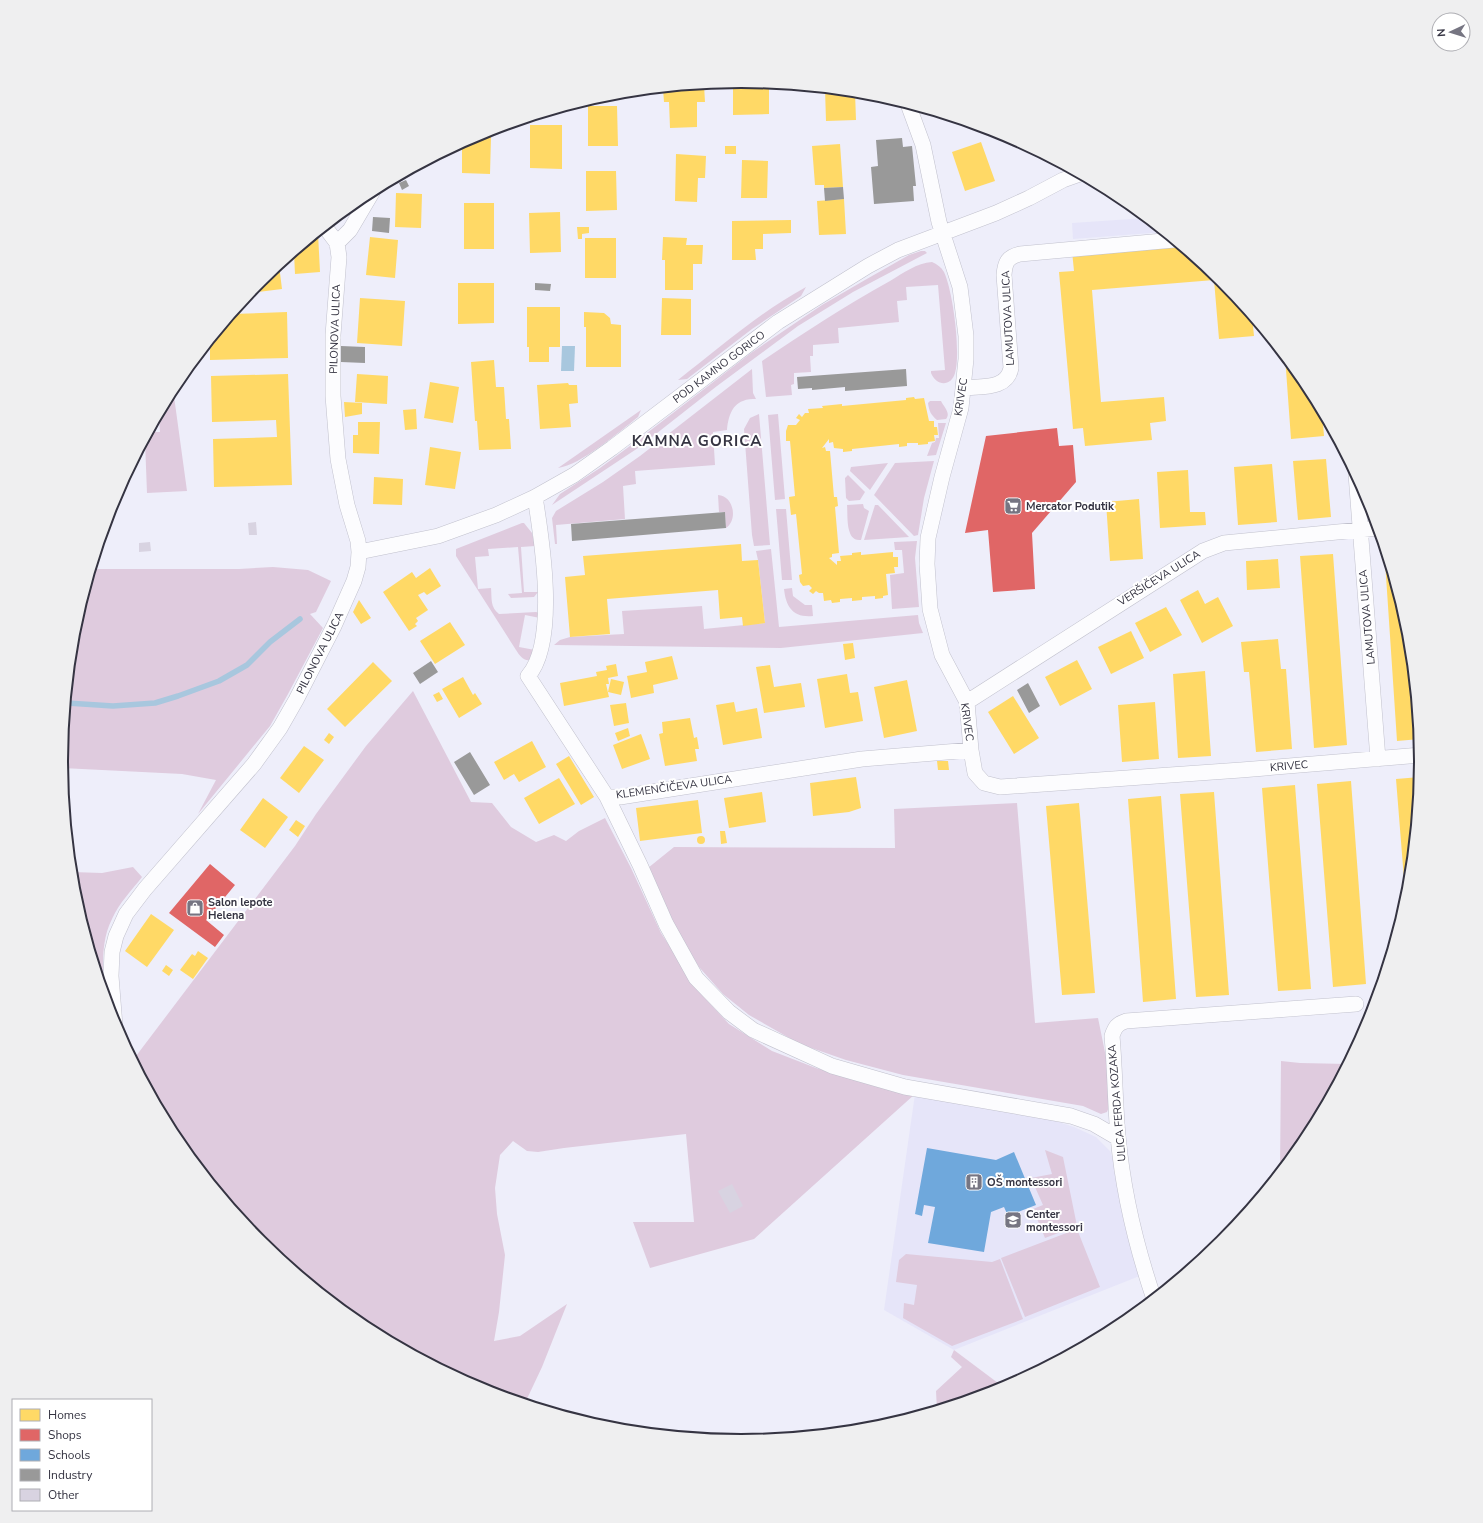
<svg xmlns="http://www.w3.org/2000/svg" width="1483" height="1523" viewBox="0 0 1483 1523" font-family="'Nunito Sans',sans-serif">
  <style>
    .built { fill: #e6e5f9 }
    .green { fill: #dfcbde }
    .water { fill: #a8c7de }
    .homes { fill: #ffd966 }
    .shops { fill: #e06666 }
    .schools { fill: #6fa8dc }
    .industry { fill: #999 }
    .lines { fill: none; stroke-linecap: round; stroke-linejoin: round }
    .stream { stroke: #a8c7de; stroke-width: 5.5 }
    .building { fill: #d8d3e1 }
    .minor-casing { stroke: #c1c1cd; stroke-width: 16 }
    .minor { stroke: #fcfcfe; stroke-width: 15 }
    .labels { text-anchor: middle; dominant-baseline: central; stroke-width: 4; stroke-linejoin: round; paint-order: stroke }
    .street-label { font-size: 11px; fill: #353442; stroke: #fff }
    .poi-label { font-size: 11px; font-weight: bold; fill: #353442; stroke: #fff; text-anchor: start }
    .district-label { font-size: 15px; font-weight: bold; letter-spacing: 1px; fill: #353442; stroke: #fff }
    .rim { fill: none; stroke: #353442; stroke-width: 2 }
  </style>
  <rect width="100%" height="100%" fill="#eeeefa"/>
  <!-- built -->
  <path class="built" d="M 1146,218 L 1164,232 L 1073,239 L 1072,223 Z
    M 915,1094 L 1040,1116 L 1074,1127 L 1096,1137 L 1110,1151 L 1116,1166 L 1142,1275 L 954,1350 L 884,1310 Z"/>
  <!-- green -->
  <path class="green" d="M 921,251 L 925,251 L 927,253 L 853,292 L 798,326 L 717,386 L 638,448 L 552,505 L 560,494 L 600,468 L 634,443 L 751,353 L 822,305 L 865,280 L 909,255 Z
    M 932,262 C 937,264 941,267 944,272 C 953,291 961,353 955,373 C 951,387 936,386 931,373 L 931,371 L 945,370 L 938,285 L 906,287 L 907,300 L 897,301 L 899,322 L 838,328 L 839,343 L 813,345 L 813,356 L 810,356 L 811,372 L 794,373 L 794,384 L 791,385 L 792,395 L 766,397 L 762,361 C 804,333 846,305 890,281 C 903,273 917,263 932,262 Z
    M 806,287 L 801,296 L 752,329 L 687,379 L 678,380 C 719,348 760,312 806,287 Z
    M 752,369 L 753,393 L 756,399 C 752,399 747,399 743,401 C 731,405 728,419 727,430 L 713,432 L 715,465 L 635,471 L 636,484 L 623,486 L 625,519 L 556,525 L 557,544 L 555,544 L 552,518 L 556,511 L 603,482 L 640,456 Z
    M 173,389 L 187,491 L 147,493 L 145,441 L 149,432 L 160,432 L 159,419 L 157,418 Z
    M 930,401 L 941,401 C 944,407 951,413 946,419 L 937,420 C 931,415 929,411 928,403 Z
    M 641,410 L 638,417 C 619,432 581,465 558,468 Z
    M 759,414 L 770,545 L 754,546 L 752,535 L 744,429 L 750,418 Z
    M 778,414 L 785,499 L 775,500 L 768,415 Z
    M 938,423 L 946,423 L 936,455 L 927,456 L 932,443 L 935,442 L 936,438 L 939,438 Z
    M 934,461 L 924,498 L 918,535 L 914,536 L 874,495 L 895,463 Z
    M 888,463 L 870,490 L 850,471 L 851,467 Z
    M 848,475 L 865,492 L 860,500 L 849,501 L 846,498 L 845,478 Z
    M 718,495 C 734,496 738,520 726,528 L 725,512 L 719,512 Z
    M 863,504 L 864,508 L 869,511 L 861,540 C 845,542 848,515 847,505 Z
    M 875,505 L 878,505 L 909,537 L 864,540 Z
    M 776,509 L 786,509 L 792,580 L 782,580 Z
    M 522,523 L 524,523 L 532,533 L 535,546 L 521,547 L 524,592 L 538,592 L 534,597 L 511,598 L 508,594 L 522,593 L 518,547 L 488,549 L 489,556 L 475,557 L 478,589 L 491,588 C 492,599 490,607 499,614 L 536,612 L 539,613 L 540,618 L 525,615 L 519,647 L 535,650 L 530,660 C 523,661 520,656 516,650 L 456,556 L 456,549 Z
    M 917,541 L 915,558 L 919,607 L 892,609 L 890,575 L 904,573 L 902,550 L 895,550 L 894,542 Z
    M 771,549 L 779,627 L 918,615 L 919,623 L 923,633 L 781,648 L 554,645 L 560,640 L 570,637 L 624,634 L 622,611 L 702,606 L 704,629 L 765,623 L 758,560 L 756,551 Z
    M 273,567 L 308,570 L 331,581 L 316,612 L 310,614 L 323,628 L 288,694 L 270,726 L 198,814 L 216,780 L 182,774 L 62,768 L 61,761 L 74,629 L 92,569 L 239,569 Z
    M 792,588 L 793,596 L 805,605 L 812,605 L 813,616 C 793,618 786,607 784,589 Z
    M 413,691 L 471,802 L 492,803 L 511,827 L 536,842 L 554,835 L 566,841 L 579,831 L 605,818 L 631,868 L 661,933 L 701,994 L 729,1024 L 772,1051 L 816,1068 L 880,1087 L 915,1094 L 754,1239 L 650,1268 L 633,1222 L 694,1222 L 686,1134 L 564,1148 L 538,1152 L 527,1151 L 513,1141 L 500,1155 L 495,1188 L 497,1214 L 505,1255 L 499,1312 L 494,1341 L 520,1336 L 567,1304 L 542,1367 L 525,1403 L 481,1390 L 363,1327 L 260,1243 L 176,1139 L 133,1060 L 295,846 L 316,814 L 366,746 Z
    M 1017,803 L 1035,1023 L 1098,1018 L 1108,1067 L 1111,1102 L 1107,1112 L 1101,1114 L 1083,1106 L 903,1075 L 846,1060 L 800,1044 L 749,1015 L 723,994 L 699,967 L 672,924 L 648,868 L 674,847 L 895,848 L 894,809 Z
    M 133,867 L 142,877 C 132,890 119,903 112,919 C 101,940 103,966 103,989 L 74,894 L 72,872 L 102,873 Z
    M 1281,1061 L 1300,1063 L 1348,1064 L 1307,1140 L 1280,1173 Z
    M 1045,1150 L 1063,1157 L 1077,1226 L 1045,1238 L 1033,1209 L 1043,1205 L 1031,1178 L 1052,1174 Z
    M 1077,1229 L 1100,1287 L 1025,1317 L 1001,1258 Z
    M 906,1254 L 992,1262 L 1000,1259 L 1023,1319 L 952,1346 L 903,1318 L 904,1303 L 914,1305 L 917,1285 L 896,1282 L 899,1260 Z
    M 954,1350 L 1002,1386 L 1030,1375 L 1002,1390 L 937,1410 L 936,1391 L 962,1367 L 951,1357 Z"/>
  <!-- water -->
  <path class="water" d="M 562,346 L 575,346 L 574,371 L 561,371 Z"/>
  <!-- homes -->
  <path class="homes" d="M 742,81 L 769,84 L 769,114 L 733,115 L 733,82 Z
    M 704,85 L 705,102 L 697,102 L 697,127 L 670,128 L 669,102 L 664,102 L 663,89 L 688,88 L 688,86 Z
    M 825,89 L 855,92 L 856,120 L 826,121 Z
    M 588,106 L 617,106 L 618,146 L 588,146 Z
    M 530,125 L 562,125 L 562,169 L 530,168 Z
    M 475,136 L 491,137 L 490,174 L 462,173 L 462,143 Z
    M 981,142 L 995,181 L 965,191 L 952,152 Z
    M 840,144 L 843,187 L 824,188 L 824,185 L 815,185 L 812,146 Z
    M 725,146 L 736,146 L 736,154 L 725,154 Z
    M 676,154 L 706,156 L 705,178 L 698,178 L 697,202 L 675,201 Z
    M 742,160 L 768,161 L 767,198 L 741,198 Z
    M 586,171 L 616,171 L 617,210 L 586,211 Z
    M 396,193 L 422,194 L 421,228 L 395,227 Z
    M 844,199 L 846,234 L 819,235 L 817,201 Z
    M 464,203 L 494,203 L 494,249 L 464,249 Z
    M 560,212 L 561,252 L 530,253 L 529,213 Z
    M 791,220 L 791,233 L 763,234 L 763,249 L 755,249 L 756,260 L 732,260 L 732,221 Z
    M 577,227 L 589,227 L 589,233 L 582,234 L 582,239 L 578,239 Z
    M 318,233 L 320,272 L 295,274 L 294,253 Z
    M 370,237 L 398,240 L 395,278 L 366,275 Z
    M 663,237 L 687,238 L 686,245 L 703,245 L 702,264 L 693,264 L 693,290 L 665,290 L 665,260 L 662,260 Z
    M 585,238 L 616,238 L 616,278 L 585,278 Z
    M 1177,243 L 1223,280 L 1252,316 L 1254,336 L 1219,339 L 1214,280 L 1092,290 L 1101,402 L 1164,397 L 1166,421 L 1150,423 L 1152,440 L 1085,446 L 1083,428 L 1073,429 L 1059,272 L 1074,271 L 1072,251 Z
    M 279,265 L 282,289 L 258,292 L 257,285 Z
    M 458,283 L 494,283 L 494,323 L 458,324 Z
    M 360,298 L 405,301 L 402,346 L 357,343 Z
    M 662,298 L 691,299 L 691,335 L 661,335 Z
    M 527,307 L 560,307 L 560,347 L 549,347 L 549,362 L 529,362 L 529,347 L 527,347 Z
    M 287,312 L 288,358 L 210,360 L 210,342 L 233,314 Z
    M 584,312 L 604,313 L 610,318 L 611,324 L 621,325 L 621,367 L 586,367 L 586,327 L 584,327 Z
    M 1285,356 L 1307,384 L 1322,411 L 1324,436 L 1291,439 Z
    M 494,360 L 496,387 L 504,387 L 506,419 L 509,419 L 511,449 L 479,450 L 477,421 L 475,421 L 471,362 Z
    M 288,374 L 292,485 L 214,487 L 213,439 L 277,437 L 276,420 L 212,422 L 211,376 Z
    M 357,374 L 388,376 L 387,404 L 355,402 Z
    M 430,382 L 459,387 L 453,423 L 424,418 Z
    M 568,383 L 569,385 L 577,385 L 578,403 L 569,404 L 571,427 L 540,429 L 537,385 Z
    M 914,397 L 915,399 L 924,398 L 929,421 L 934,421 L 934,427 L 937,427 L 938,435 L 934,435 L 935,441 L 928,442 L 928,444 L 918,445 L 918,443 L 907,443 L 907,446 L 899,447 L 899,444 L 852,449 L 852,451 L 843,452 L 843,449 L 834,448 L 833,442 L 829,443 L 829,439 L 822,448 L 825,447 L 826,451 L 830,451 L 834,497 L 837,497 L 838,506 L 835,507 L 839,553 L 832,554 L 832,557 L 829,558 L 837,565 L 837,561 L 841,561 L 840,556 L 852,555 L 852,553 L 861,552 L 861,555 L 893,552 L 893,557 L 898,557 L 898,567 L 894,567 L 895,573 L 886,574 L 888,595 L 883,596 L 883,598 L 875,599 L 875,596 L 862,597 L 862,600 L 852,601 L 852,598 L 840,599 L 840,602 L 832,603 L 831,600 L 824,601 L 823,593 L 819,593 L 816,591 L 813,594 L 809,591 L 812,588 L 809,585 L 803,586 L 800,582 L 799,575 L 802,574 L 796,514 L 791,515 L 789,497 L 795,496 L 790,441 L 786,441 L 786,431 L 788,425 L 796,425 L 800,420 L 796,418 L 799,414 L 802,417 L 805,413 L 809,413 L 808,409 L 823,408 L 822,406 L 842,404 L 842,406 L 906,400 L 906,398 Z
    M 344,402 L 362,403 L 362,414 L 345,417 Z
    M 416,409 L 417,429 L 405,430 L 403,410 Z
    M 358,422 L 380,422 L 379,454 L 353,453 L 353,435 L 358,435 Z
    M 430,447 L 461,452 L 455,489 L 425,485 Z
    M 1326,459 L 1331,517 L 1298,520 L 1293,461 Z
    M 1272,464 L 1277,522 L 1238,525 L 1234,467 Z
    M 1188,470 L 1190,512 L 1205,512 L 1206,525 L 1160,528 L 1157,472 Z
    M 374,477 L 403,479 L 402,505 L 373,504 Z
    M 1139,499 L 1143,559 L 1110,561 L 1106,502 Z
    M 741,544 L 742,561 L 758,560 L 765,623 L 743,626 L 742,617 L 720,619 L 718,590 L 607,599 L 610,634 L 570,637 L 565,577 L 585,575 L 583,556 Z
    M 1384,546 L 1409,629 L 1420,739 L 1397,741 Z
    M 1333,554 L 1347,745 L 1314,748 L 1300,556 Z
    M 1278,559 L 1280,588 L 1247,590 L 1246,561 Z
    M 430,568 L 441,586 L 427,595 L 424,592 L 418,595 L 428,610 L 416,618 L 418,621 L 415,624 L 417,626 L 409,631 L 383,592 L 412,572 L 416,578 Z
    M 1198,590 L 1205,604 L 1218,597 L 1233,626 L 1202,643 L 1180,600 Z
    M 359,600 L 371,618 L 361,624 L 353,612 Z
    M 1166,607 L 1182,635 L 1150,652 L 1135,623 Z
    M 450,622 L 465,645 L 435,664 L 420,641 Z
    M 1131,631 L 1144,658 L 1111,674 L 1098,647 Z
    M 1278,639 L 1281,669 L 1286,669 L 1292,749 L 1256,752 L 1249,672 L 1244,672 L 1241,642 Z
    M 853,643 L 855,658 L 845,660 L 843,644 Z
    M 672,656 L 678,679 L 653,685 L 654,693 L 631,698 L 627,676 L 647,672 L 645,662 Z
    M 1077,660 L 1092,689 L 1060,706 L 1045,677 Z
    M 373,662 L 392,681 L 345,727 L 327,709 Z
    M 616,664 L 618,676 L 608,678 L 609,684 L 606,684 L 609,697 L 564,706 L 560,683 L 597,676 L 596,672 L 607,670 L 606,666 Z
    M 770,665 L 774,687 L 801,683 L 805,707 L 764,713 L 756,667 Z
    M 1205,671 L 1211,756 L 1178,758 L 1173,674 Z
    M 847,674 L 850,693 L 858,692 L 863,721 L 825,728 L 817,679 Z
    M 463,677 L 473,695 L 475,693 L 482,704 L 459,718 L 442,689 Z
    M 611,679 L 624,682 L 621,695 L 608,692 Z
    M 907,680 L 917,731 L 884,738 L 874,687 Z
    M 439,692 L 443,699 L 437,702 L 433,695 Z
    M 1013,696 L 1039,738 L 1014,754 L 988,712 Z
    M 734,702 L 736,712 L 757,708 L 762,738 L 723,745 L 716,705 Z
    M 1155,702 L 1159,759 L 1122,762 L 1118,705 Z
    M 626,703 L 629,723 L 614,726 L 610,705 Z
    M 690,718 L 694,738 L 697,737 L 699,749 L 695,749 L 697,761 L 665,766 L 659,734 L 663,733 L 662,722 Z
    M 628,728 L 630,736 L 618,741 L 615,733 Z
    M 329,733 L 334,737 L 329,744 L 324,740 Z
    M 641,734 L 650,759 L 622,769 L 613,745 Z
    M 532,741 L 546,767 L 519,782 L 514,774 L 504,780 L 494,762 Z
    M 304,746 L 324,760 L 299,793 L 280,778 Z
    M 569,756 L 594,797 L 581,805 L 556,764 Z
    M 937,761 L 948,761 L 949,770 L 938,770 Z
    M 856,777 L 861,808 L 849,812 L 813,816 L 810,783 Z
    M 1420,777 L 1409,894 L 1406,904 L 1396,779 Z
    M 559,778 L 575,804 L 539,824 L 524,798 Z
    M 1351,781 L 1366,984 L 1333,987 L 1317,784 Z
    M 1295,785 L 1311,989 L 1278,991 L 1262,788 Z
    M 762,792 L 766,822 L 729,828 L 724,798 Z
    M 1214,792 L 1229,995 L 1196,997 L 1180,794 Z
    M 1161,796 L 1176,999 L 1143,1002 L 1128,799 Z
    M 263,798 L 288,817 L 265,848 L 240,830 Z
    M 698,800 L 702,833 L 640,841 L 636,808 Z
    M 1079,803 L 1095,993 L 1062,995 L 1046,806 Z
    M 296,820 L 305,826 L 298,837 L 289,830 Z
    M 720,831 L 725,831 L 727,843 L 721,844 Z
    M697 840a4 4 0 1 1 8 0a4 4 0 1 1-8 0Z
    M 151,914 L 174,930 L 147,967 L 125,951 Z
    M 198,951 L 208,958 L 193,979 L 180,970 L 192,954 L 195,956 Z
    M 166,965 L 173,970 L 169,976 L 162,971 Z"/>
  <!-- shops -->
  <path class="shops" d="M 1057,428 L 1059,446 L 1073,445 L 1076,482 L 1032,533 L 1035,589 L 993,592 L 988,530 L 965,533 L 986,436 Z
    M 210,864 L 235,885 L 206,920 L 224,935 L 215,947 L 169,913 Z"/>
  <!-- schools -->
  <path class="schools" d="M 927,1148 L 996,1160 L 1014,1152 L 1036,1205 L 1008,1216 L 1004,1207 L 991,1212 L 984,1252 L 928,1243 L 935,1207 L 924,1205 L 922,1216 L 915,1214 Z"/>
  <!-- industry -->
  <path class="industry" d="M 902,138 L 903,147 L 912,146 L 916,186 L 913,186 L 914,201 L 874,204 L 871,167 L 878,166 L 876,140 Z
    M 406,180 L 409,186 L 402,190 L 399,183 Z
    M 843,187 L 844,199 L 825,201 L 824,188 Z
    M 373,217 L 390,218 L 389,233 L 372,231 Z
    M 535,283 L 551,284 L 550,291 L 535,290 Z
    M 341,346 L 365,347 L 365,363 L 341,362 Z
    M 906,369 L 907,386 L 845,391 L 845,387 L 812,390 L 812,388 L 798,389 L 797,377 Z
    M 725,512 L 726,528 L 572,541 L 571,524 Z
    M 431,661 L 438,672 L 420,684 L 413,673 Z
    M 1028,683 L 1040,706 L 1029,713 L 1017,690 Z
    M 470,752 L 490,785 L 474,795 L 454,762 Z"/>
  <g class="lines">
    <!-- stream -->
    <path class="stream" d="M 67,703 L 113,706 L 155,703 L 178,696 L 219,681 L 247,665 L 270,642 L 300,619"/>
  </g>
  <!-- building -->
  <path class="building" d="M 256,522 L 257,535 L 249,535 L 248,523 Z
    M 150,542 L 151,551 L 139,552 L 139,543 Z
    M 732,1184 L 743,1206 L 730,1213 L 718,1191 Z"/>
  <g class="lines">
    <!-- minor casing -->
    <g class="minor-casing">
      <path id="minor" d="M 908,104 L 923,145 L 939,222 L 960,287 L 966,336 L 966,359 L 961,408 L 942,477 L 928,538 L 927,564 L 930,609 L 942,655 L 967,702 L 971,750 L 975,773 L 984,783 L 1000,787 L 1241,770 L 1421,755
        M 337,243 L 350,230 L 373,191
        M 964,388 C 981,386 1007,390 1011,368 L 1004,275 C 1005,263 1007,257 1020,254 L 1174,240
        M 1356,474 L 1378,759
        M 535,497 C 542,540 558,642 528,676 L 607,797 L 620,797 L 862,759 L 971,750
        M 359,552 L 438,536 L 496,515 L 535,497 L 574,475 L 612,448 L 778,322 L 868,266 L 898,250 L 996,213 L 1029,198 L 1063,180 L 1080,174
        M 967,702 L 1203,551 L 1224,543 L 1379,528
        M 607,797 L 640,865 L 666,924 L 696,978 L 729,1012 L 753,1030 L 832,1066 L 905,1087 L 1071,1116 L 1094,1124 L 1118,1138
        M 115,1026 L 111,976 L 112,952 L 116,936 L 126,914 L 145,889 L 254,764 L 280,728 L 296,700 L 334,626 L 354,581 L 358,567 L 359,552 L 358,541 L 347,505 L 338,459 L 333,396 L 333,335 L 339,257 L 337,243 L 325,227
        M 1154,1299 C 1136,1246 1123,1192 1118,1136 C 1115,1103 1115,1069 1112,1036 C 1115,1027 1117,1024 1126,1021 L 1356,1004"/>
    </g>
    <!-- minor -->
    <use href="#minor" class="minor"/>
  </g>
  <!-- icons -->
  <defs>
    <g id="supermarket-square" transform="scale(0.9)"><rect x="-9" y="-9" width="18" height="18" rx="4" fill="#767582" stroke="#fff"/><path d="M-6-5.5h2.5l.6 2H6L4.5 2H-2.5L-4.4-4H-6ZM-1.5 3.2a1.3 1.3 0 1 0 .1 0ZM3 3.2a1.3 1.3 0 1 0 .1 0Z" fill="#fff"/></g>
    <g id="shop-square" transform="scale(0.9)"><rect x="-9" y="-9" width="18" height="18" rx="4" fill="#767582" stroke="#fff"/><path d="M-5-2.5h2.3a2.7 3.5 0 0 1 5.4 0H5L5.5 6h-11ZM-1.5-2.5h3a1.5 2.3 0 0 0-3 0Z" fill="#fff"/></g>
    <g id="building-square" transform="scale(0.9)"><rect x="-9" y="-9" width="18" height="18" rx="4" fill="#767582" stroke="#fff"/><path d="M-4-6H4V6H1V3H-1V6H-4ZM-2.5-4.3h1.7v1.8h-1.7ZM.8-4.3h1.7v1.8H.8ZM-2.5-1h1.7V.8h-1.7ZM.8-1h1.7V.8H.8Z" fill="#fff"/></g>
    <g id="school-square" transform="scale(0.9)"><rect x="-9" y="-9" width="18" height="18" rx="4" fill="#767582" stroke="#fff"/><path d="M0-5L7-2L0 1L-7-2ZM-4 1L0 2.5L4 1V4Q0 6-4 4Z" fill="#fff"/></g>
  </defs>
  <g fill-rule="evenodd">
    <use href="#supermarket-square" x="1013" y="506"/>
    <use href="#shop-square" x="195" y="908"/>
    <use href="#building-square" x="974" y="1182"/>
    <use href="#school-square" x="1013" y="1220"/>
  </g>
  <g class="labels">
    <!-- street labels -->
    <g class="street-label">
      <text transform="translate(1008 318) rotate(-93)">LAMUTOVA ULICA</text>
      <text transform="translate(335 329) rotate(-88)">PILONOVA ULICA</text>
      <text transform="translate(719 367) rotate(-37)">POD KAMNO GORICO</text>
      <text transform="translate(961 397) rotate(-81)">KRIVEC</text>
      <text transform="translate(1159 578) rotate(-32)">VERŠIČEVA ULICA</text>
      <text transform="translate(1367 617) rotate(-95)">LAMUTOVA ULICA</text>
      <text transform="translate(320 653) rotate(-63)">PILONOVA ULICA</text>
      <text transform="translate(967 722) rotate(82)">KRIVEC</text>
      <text transform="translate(1289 766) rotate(-5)">KRIVEC</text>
      <text transform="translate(674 787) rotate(-8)">KLEMENČIČEVA ULICA</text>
      <text transform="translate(1117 1103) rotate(-95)">ULICA FERDA KOZAKA</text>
    </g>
    <!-- poi labels -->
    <g class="poi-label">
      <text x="1026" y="506">Mercator Podutik</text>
      <text x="208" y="902">Salon lepote<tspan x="208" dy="13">Helena</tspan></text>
      <text x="987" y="1182">OŠ montessori</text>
      <text x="1026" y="1214">Center<tspan x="1026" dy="13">montessori</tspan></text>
    </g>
    <!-- district labels -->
    <g class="district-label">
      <text x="697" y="441">KAMNA GORICA</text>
    </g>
  </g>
  <!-- crop -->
  <path d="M0 0H1483V1523H0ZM68 761a673 673 0 1 1 1346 0a673 673 0 1 1-1346 0Z" fill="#efeff0" fill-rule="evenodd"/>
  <path class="rim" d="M68 761a673 673 0 1 1 1346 0a673 673 0 1 1-1346 0Z"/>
  <!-- legend -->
  <rect x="12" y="1399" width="140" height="112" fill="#ffffff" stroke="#aeaeb3"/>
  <rect x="20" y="1409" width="20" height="12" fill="#ffd966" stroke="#aeaeb3"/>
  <text x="48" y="1419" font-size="12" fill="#353442">Homes</text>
  <rect x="20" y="1429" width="20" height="12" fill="#e06666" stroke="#aeaeb3"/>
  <text x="48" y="1439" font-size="12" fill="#353442">Shops</text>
  <rect x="20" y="1449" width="20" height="12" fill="#6fa8dc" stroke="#aeaeb3"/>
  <text x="48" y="1459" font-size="12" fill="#353442">Schools</text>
  <rect x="20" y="1469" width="20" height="12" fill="#999999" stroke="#aeaeb3"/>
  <text x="48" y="1479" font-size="12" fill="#353442">Industry</text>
  <rect x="20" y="1489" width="20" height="12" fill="#d8d3e1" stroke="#aeaeb3"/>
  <text x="48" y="1499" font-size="12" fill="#353442">Other</text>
  <!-- north arrow -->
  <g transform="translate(1451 32) rotate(266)"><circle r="19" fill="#ffffff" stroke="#aeaeb3"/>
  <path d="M0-3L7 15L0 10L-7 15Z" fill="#767582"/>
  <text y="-6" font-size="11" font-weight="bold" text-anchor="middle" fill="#353442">N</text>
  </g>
</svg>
